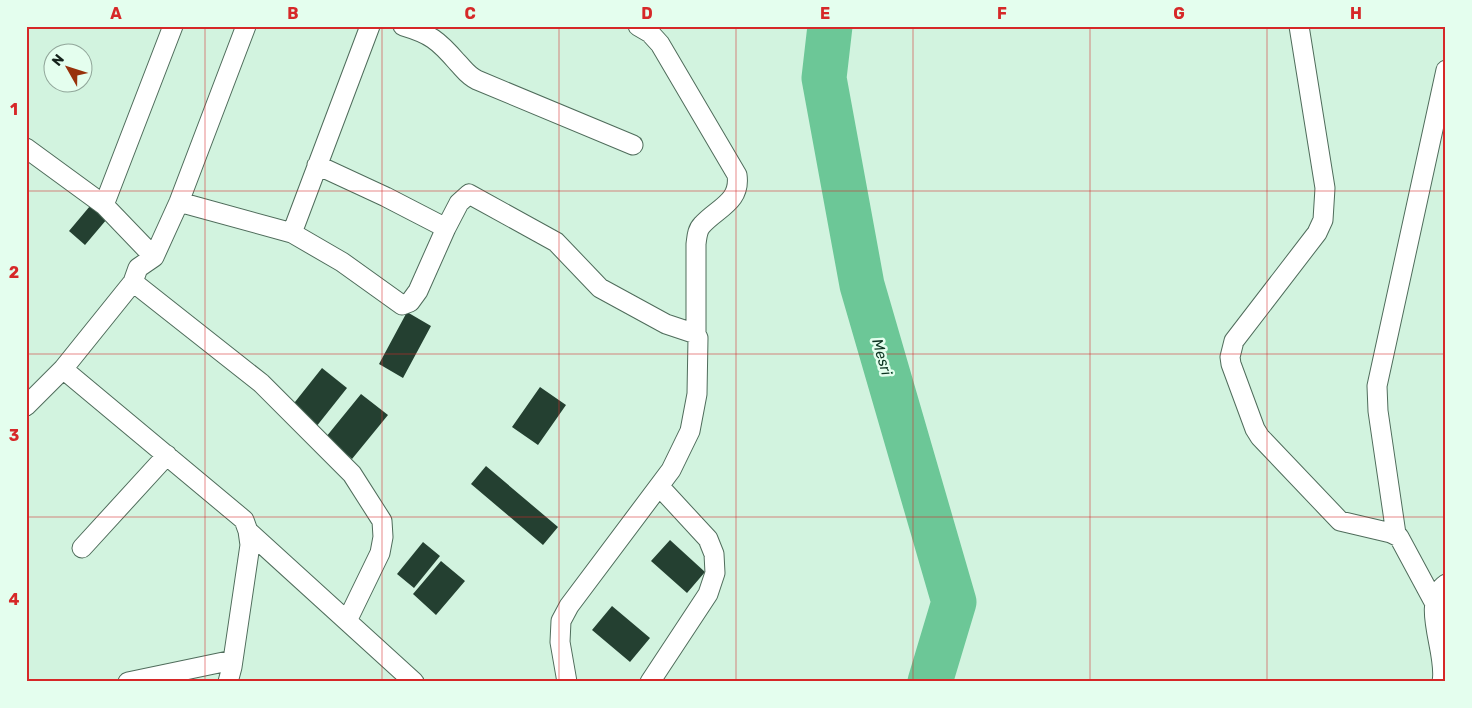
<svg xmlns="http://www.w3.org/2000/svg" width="1472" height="708" viewBox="0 0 1472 708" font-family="Rubik,sans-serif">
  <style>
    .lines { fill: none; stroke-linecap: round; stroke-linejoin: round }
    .river { stroke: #6cc797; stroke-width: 45 }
    .building { fill: #244031 }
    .street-casing { stroke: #4f6c5b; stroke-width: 21 }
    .street { stroke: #fff; stroke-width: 19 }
    .grid { fill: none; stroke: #d62828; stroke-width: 1; stroke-opacity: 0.55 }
    .labels { text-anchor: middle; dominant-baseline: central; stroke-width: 5; stroke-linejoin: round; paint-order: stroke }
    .water-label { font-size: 15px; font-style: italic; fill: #0c3421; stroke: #e4feee }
    .neatline { fill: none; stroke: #d62828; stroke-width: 2 }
    .grid-label { font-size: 16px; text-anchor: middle; font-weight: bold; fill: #d62828 }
  </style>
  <rect width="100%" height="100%" fill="#d2f3df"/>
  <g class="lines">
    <!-- river -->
    <path class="river" d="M 830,26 L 824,78 L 862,285 L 954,602 L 930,682"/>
  </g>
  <!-- building -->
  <path class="building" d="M 90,206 L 107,219 L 85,245 L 69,231 Z
    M 407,312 L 431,326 L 403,378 L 379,364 Z
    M 322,368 L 347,388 L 316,427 L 291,407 Z
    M 540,387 L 566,405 L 538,445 L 512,427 Z
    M 361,394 L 388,415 L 352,459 L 326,437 Z
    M 486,466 L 558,527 L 543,545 L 471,484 Z
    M 670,540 L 705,572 L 687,593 L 651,561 Z
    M 423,542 L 440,556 L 414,588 L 397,574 Z
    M 441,561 L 465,581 L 436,615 L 413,594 Z
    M 612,606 L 650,638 L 630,662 L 592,630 Z"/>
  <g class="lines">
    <!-- street casing -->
    <g class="street-casing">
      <path id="street" d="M 403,26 C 430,34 438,40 457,62 C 464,69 467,75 477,80 L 633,145
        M 638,26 L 650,33 L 660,44 L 737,175 C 741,202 717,208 702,225 C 697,230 697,237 696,244 L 696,334
        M 1299,26 L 1325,188 L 1323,220 L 1317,233 L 1234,341 L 1230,357 L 1231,364 L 1255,429 L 1260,437 L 1340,521 L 1391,533 L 1399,537 L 1434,602
        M 26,148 L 104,205 L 154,257
        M 317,165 L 386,197 L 446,228 L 459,203 L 469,194 L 556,242 L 600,288 L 666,324 L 696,334 L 698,338 L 697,394 L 690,431 L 671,470 L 569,606 L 561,621 L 560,642 L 567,682
        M 179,202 L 292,233 L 342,262 L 402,305 L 410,302 L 418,291 L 446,228
        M 104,205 L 173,26
        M 292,233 L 370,26
        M 133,282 L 261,383 L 352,474 L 382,521 L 383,537 L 380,553 L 347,621
        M 63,369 L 244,520 L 248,531 L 250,545 L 232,667 L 228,682
        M 26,406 L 63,369 L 133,282 L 138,268 L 154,257 L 179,202 L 246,26
        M 248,531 L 414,682
        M 1396,534 L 1378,411 L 1377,386 L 1446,70
        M 82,548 L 167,455
        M 128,682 L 233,660
        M 650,682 L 708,594 L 715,573 L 714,554 L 708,539 L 659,486
        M 1442,682 C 1448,653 1419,603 1446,584"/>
    </g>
    <!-- street -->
    <use href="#street" class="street"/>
  </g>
  <!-- grid -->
  <path class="grid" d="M 205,26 L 205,682M 382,26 L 382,682M 559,26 L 559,682M 736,26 L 736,682M 913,26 L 913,682M 1090,26 L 1090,682M 1267,26 L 1267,682M 26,191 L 1446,191M 26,354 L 1446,354M 26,517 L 1446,517"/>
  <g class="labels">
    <!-- water labels -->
    <g class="water-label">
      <text transform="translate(882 357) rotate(74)">Mesri</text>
    </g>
  </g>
  <!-- border -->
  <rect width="1472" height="708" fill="none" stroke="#e4feee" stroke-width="55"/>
  <!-- north arrow -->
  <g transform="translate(68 68) rotate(309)"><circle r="24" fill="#e4feee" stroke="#91a69a"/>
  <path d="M0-4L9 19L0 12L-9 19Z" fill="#98320b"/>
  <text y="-8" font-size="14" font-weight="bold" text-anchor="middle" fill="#15221b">N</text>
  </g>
  <rect x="28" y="28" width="1416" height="652" class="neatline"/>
  <g class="grid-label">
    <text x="116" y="19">A</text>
    <text x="293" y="19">B</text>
    <text x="470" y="19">C</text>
    <text x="647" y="19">D</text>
    <text x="825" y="19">E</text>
    <text x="1002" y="19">F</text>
    <text x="1179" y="19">G</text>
    <text x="1356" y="19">H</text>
    <text x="14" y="115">1</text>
    <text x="14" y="278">2</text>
    <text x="14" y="441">3</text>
    <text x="14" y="605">4</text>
  </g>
</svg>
